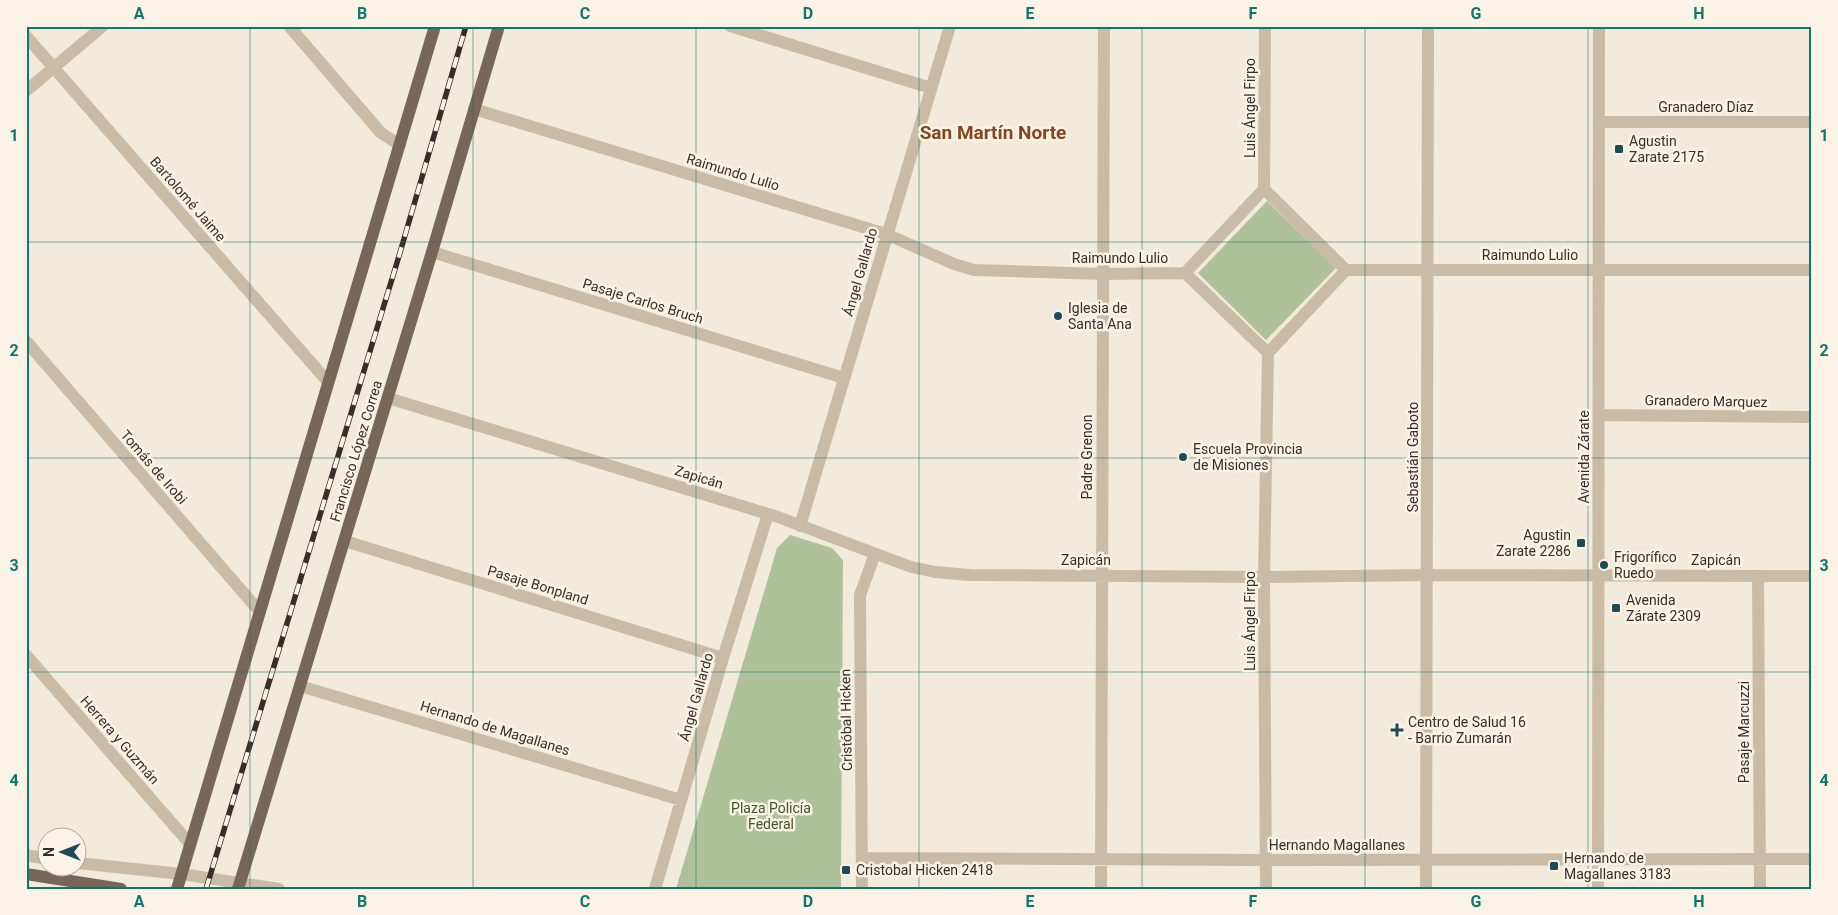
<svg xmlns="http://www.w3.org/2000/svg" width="1838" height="915" viewBox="0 0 1838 915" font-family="Roboto,sans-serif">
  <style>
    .green { fill: #afc19a }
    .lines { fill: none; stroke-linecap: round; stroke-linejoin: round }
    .minor { stroke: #cabba6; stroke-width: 12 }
    .major { stroke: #786758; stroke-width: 12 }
    .rail-casing { stroke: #362e27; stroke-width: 5.5 }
    .rail { stroke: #faf3e6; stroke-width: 4; stroke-dasharray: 11; stroke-linecap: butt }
    .grid { fill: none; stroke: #0f766e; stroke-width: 1; stroke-opacity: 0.55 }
    .poi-dot { fill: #1c4c58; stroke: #faf3e6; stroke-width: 2 }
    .labels { text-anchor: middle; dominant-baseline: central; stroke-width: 5; stroke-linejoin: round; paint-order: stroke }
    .street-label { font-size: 14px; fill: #362e27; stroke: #faf3e6 }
    .poi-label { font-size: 14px; fill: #362e27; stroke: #faf3e6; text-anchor: start }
    .park-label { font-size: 14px; fill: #40552a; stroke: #faf3e6 }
    .district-label { font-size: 19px; font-weight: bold; fill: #87451e; stroke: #faf3e6 }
    .neatline { fill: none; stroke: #0f766e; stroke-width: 2 }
    .grid-label { font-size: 16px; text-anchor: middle; font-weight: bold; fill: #0f766e }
  </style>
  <rect width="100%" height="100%" fill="#f2eada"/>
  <!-- green -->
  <path class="green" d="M 1267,201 L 1336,268 L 1266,340 L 1198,273 Z
    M 790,535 L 832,548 L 843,560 L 841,889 L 676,889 L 777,548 Z"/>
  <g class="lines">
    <!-- minor -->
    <path class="minor" d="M 289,26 L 381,133 L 400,145
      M 730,26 L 931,88
      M 26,36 L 328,382
      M 26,91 L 103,26
      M 474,109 L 886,234 L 954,264 L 974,270 L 1103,274 L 1185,273 L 1264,189
      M 1599,122 L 1812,122
      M 1264,189 L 1346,270 L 1812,270
      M 1264,189 L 1265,26
      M 432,252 L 844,378
      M 1185,273 L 1268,353
      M 26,341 L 260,612
      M 388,398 L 778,517 L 911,567 L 935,572 L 970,575 L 1264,577 L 1427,575 L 1812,576
      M 1599,415 L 1812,417
      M 800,526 L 950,26
      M 345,541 L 723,658
      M 1758,576 L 1760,889
      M 26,655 L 190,844
      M 300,686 L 681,800
      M 26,855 L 48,859
      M 862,858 L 1266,860 L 1812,859
      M 78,863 L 181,874 L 279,889
      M 655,889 L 723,658 L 768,514
      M 862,889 L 860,595 L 875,554
      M 1101,889 L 1104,26
      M 1266,889 L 1264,577 L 1268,353 L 1346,270
      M 1426,889 L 1428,26
      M 1598,889 L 1599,26"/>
    <!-- major -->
    <path class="major" d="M 26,874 L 121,889
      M 177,889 L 435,26
      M 238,889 L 432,252 L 499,26"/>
    <!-- rail casing -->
    <g class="rail-casing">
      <path id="rail" d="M 206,889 L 399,256 L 466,26"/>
    </g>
    <!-- rail -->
    <use href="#rail" class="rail"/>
  </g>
  <!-- grid -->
  <path class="grid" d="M 250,26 L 250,889M 473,26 L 473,889M 696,26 L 696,889M 919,26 L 919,889M 1142,26 L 1142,889M 1365,26 L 1365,889M 1588,26 L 1588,889M 26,242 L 1812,242M 26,458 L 1812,458M 26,672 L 1812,672"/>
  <!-- markers -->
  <g class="poi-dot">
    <rect x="1614" y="144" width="10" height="10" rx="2.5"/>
    <circle cx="1058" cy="316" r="5"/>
    <circle cx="1183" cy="457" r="5"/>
    <rect x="1576" y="538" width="10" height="10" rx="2.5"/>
    <circle cx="1604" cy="565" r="5"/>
    <rect x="1611" y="603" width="10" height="10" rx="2.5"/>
    <path d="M1394.5 722.5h5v5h5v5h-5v5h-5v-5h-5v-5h5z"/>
    <rect x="1549" y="861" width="10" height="10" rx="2.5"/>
    <rect x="841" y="865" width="10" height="10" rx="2.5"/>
  </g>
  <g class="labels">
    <!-- street labels -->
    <g class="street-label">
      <text x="1706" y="107">Granadero Díaz</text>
      <text transform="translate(1250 108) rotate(-90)">Luis Ángel Firpo</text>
      <text transform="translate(733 172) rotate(17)">Raimundo Lulio</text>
      <text transform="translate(188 199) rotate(49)">Bartolomé Jaime</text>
      <text x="1530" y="255">Raimundo Lulio</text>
      <text x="1120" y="258">Raimundo Lulio</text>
      <text transform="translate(860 272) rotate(-74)">Ángel Gallardo</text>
      <text transform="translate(643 301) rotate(17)">Pasaje Carlos Bruch</text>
      <text transform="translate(1706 401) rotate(1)">Granadero Marquez</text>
      <text transform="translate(356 451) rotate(-73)">Francisco López Correa</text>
      <text transform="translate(1087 457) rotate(-90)">Padre Grenon</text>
      <text transform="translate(1413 457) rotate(-90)">Sebastián Gaboto</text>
      <text transform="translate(1584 457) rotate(-90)">Avenida Zárate</text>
      <text transform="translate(154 467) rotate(49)">Tomás de Irobi</text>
      <text transform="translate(699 477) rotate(17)">Zapicán</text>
      <text x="1086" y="560">Zapicán</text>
      <text x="1716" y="560">Zapicán</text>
      <text transform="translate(538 585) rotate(17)">Pasaje Bonpland</text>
      <text transform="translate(1250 621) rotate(-90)">Luis Ángel Firpo</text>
      <text transform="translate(696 697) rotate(-74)">Ángel Gallardo</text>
      <text transform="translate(846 720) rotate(-91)">Cristóbal Hicken</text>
      <text transform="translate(495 728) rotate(17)">Hernando de Magallanes</text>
      <text transform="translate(1744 732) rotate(-90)">Pasaje Marcuzzi</text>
      <text transform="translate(120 740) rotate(49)">Herrera y Guzmán</text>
      <text x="1337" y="845">Hernando Magallanes</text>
    </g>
    <!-- poi labels -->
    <g class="poi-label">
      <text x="1629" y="141">Agustin<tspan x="1629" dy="16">Zarate 2175</tspan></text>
      <text x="1068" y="308">Iglesia de<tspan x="1068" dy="16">Santa Ana</tspan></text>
      <text x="1193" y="449">Escuela Provincia<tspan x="1193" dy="16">de Misiones</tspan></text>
      <text x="1571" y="535" text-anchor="end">Agustin<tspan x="1571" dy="16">Zarate 2286</tspan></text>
      <text x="1614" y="557">Frigorífico<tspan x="1614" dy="16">Ruedo</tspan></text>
      <text x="1626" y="600">Avenida<tspan x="1626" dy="16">Zárate 2309</tspan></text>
      <text x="1408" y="722">Centro de Salud 16<tspan x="1408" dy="16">- Barrio Zumarán</tspan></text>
      <text x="1564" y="858">Hernando de<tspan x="1564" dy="16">Magallanes 3183</tspan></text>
      <text x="856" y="870">Cristobal Hicken 2418</text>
    </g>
    <!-- park labels -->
    <g class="park-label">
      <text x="771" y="808">Plaza Policía<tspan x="771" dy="16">Federal</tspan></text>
    </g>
    <!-- district labels -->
    <g class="district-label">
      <text x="993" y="132">San Martín Norte</text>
    </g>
  </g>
  <!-- border -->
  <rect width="1838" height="915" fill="none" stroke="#faf3e6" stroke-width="55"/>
  <!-- north arrow -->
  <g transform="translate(62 852) rotate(270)"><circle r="24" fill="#faf3e6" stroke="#aca49a"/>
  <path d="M0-4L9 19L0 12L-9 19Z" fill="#1c4c58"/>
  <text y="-8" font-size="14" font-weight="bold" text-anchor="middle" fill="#362e27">N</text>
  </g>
  <rect x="28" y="28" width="1782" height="860" class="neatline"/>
  <g class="grid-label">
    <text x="139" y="19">A</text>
    <text x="362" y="19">B</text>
    <text x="585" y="19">C</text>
    <text x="808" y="19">D</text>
    <text x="1030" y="19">E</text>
    <text x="1253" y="19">F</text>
    <text x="1476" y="19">G</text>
    <text x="1699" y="19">H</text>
    <text x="14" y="141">1</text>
    <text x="1824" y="141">1</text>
    <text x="14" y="356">2</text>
    <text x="1824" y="356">2</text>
    <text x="14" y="571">3</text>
    <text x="1824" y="571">3</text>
    <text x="14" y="786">4</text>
    <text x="1824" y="786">4</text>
    <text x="139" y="907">A</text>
    <text x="362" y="907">B</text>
    <text x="585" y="907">C</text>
    <text x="808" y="907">D</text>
    <text x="1030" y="907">E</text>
    <text x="1253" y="907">F</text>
    <text x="1476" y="907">G</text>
    <text x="1699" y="907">H</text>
  </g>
</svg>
